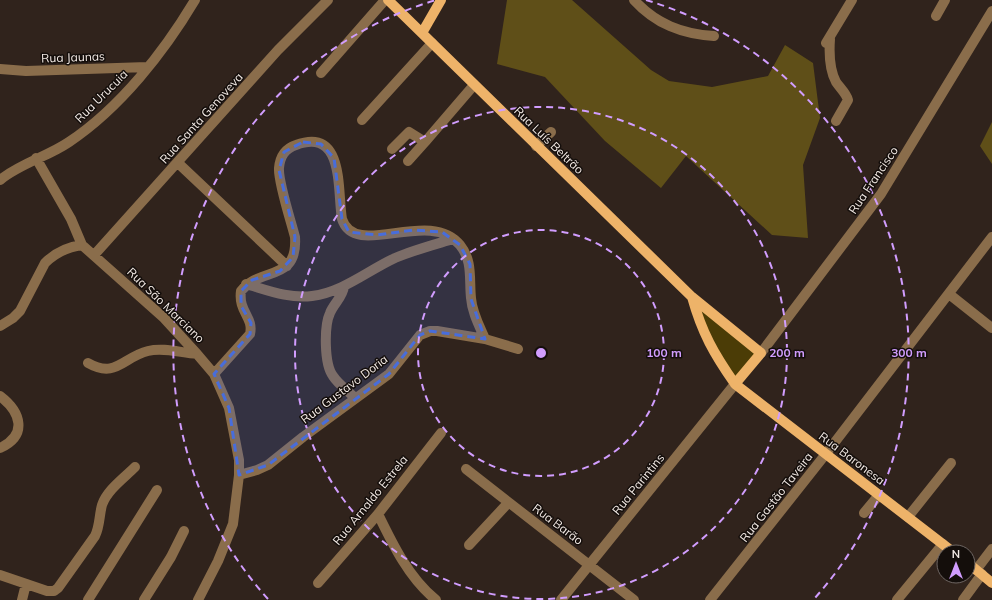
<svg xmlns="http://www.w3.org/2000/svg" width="992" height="600" viewBox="0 0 992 600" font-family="Mulish,sans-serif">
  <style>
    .green { fill: #4b3c06 }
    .forest { fill: #5f4f18 }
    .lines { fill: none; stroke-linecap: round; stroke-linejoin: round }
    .minor { stroke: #8a6d4b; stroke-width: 10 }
    .major { stroke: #eeb369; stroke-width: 10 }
    .marked { fill: #486ddb; fill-opacity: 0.2; stroke: #486ddb; stroke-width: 3; stroke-dasharray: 8 5; stroke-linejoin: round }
    .ring { fill: none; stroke: #d19dfe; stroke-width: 2; stroke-dasharray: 7 5 }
    .labels { text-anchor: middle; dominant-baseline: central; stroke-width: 3; stroke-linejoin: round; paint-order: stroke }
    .street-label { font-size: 12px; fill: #f4ebe6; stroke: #140e0b }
    .centre { fill: #d19dfe; stroke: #140e0b; stroke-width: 2 }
    .ring-label { font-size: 12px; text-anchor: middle; font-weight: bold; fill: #d19dfe; stroke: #140e0b; stroke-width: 3; stroke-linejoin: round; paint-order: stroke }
  </style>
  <rect width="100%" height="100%" fill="#30231c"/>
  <!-- green -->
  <path class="green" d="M 692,297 L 761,353 L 735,384 Z"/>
  <!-- forest -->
  <path class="forest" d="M 507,0 L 572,0 L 651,70 L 669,81 L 712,87 L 768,76 L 785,45 L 813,63 L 820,118 L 803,165 L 808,238 L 772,235 L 686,156 L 661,188 L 605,141 L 545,77 L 497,64 Z
    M 992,122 L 992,164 L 980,146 Z"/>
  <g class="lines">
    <!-- minor -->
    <path class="minor" d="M 634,0 C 656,24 682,34 714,36
      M 936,16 L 945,0
      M 830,39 C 829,53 829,69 836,82 C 840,88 846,93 848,100 L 836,121
      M 826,43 L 852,0
      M 0,69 L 26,71 L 147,67
      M 321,73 L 385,0
      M 362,120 L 432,43
      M 536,146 L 551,132
      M 392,149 L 409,132 L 425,142 L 474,85
      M 36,158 L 71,219 L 82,245 L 164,318 L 197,354 L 214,374 L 229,408 L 239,460 L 239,475 L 233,524 L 218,561 L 198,600
      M 408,161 L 425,142
      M 178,163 L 287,266
      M 0,180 C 21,163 47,157 69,142 C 120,108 164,52 195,0
      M 95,254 L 278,50 L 328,0
      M 246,284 C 267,290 289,299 312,296 C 343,292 367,271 395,258 C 414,250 433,245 453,239
      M 344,286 C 343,297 334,303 330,313 C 324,326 324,364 333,376 C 338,384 348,391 355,398
      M 949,294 L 992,328
      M 0,326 L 13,318 L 20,311 L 45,263 C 56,252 67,247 82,245
      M 485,339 L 518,349
      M 761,353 L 881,194 L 992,11
      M 88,363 C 116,379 123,357 148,351 C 164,347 181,353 197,354
      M 214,374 L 250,334 C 254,317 238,312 241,291 C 260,266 298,283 295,237 C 291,221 278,182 279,168 C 280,157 284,149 296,145 C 345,127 337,190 342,219 C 355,260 429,207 460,245 C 473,261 469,279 471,298 C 472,312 479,325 485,339 L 437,331 L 430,331 L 420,335 L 389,374 L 303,437 L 268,465 L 257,470 L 239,475
      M 0,396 C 21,412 28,435 0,448
      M 466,469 L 634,600
      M 864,513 L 879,495
      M 378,514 C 393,545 409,578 436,600
      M 908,517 L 951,463
      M 469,545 L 508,503
      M 976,570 L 992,549
      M 0,575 L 47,591 L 54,591 L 58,588 L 95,536 C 100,526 99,516 102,505 C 107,490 124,478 135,467
      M 318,583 L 378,514 L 441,433
      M 22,600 L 26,584
      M 88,600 L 157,490
      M 144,600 L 171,557 L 184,531
      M 561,600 L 735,384
      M 710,600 L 825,455 L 992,237
      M 897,600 L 943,544
      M 963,600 L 982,574"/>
    <!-- major -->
    <path class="major" d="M 388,0 L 692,297 L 761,353 L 735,384
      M 422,33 L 441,0
      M 692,297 C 702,333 714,354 735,384 L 953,552
      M 968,563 L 992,583"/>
  </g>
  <!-- marked area -->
  <path class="marked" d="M 303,142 L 321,144 L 334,158 L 342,219 L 349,232 L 377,235 L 414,230 L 442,232 L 460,245 L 470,264 L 471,299 L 485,339 L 430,331 L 420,335 L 389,374 L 268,465 L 239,475 L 229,408 L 214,374 L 250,334 L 251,323 L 241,306 L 241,291 L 252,280 L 280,271 L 293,257 L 295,237 L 279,170 L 284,152 Z"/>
  <!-- distance rings -->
  <g class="ring">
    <circle cx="541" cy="353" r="123"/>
    <circle cx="541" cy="353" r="246"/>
    <path d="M268 599A368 368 0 0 1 436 0M646 0A368 368 0 0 1 814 599"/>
  </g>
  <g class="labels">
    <!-- street labels -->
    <g class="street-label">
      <text transform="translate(73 57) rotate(-2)">Rua Jaunas</text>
      <text transform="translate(101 96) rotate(-45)">Rua Urucuia</text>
      <text transform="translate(201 118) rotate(-48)">Rua Santa Genoveva</text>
      <text transform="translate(549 140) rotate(44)">Rua Luís Beltrão</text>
      <text transform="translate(873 180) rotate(-56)">Rua Francisco</text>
      <text transform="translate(166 305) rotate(44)">Rua São Marciano</text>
      <text transform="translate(344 389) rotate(-37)">Rua Gustavo Doria</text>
      <text transform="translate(852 458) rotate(37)">Rua Baronesa</text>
      <text transform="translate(638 484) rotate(-51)">Rua Parintins</text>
      <text transform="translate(776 497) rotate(-52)">Rua Gastão Taveira</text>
      <text transform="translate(370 500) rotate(-51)">Rua Arnaldo Estrela</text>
      <text transform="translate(558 524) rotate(37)">Rua Barão</text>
    </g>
  </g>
  <circle cx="541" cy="353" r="6" class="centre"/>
  <g class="ring-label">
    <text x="664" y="357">100 m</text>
    <text x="787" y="357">200 m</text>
    <text x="909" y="357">300 m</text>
  </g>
  <!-- north arrow -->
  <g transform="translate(956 564)"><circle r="19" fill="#140e0b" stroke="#6e6663"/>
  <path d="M0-3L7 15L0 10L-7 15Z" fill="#d19dfe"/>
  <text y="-6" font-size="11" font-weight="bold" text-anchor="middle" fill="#f4ebe6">N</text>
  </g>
</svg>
